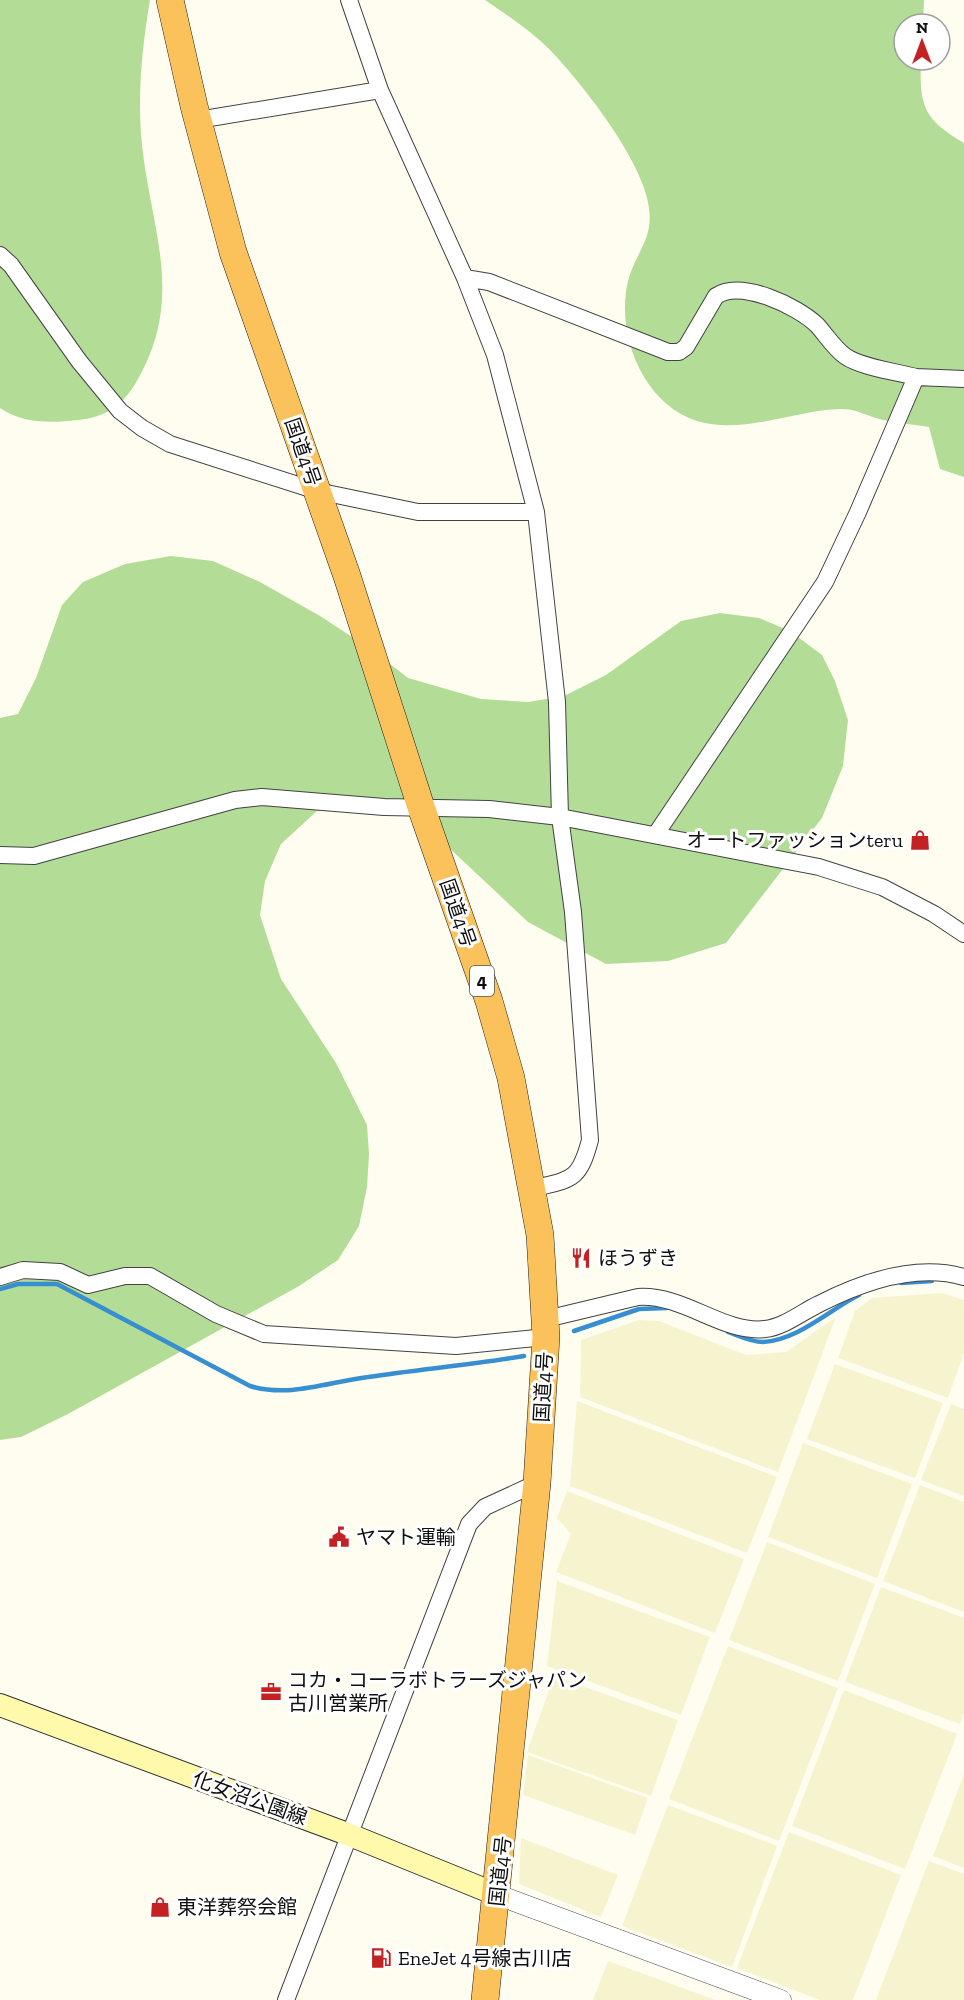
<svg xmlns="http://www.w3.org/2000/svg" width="964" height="2000" viewBox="0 0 964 2000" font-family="'Zilla Slab','Noto Sans JP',serif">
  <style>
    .farmland { fill: #f6f4cf }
    .forest { fill: #b3dd96 }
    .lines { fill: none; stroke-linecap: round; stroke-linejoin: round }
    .stream { stroke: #378fd2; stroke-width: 4.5 }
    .minor-casing { stroke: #424242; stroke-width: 18 }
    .tertiary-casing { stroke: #424242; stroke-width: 21 }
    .secondary-casing { stroke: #313131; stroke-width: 24 }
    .trunk-casing { stroke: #202020; stroke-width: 28 }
    .minor { stroke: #fff; stroke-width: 16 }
    .tertiary { stroke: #fff; stroke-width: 20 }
    .secondary { stroke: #fff9ab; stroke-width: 22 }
    .trunk { stroke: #fbc15b; stroke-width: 27 }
    .labels { text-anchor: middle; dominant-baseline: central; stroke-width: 6; stroke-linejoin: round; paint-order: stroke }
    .shield { fill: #fff; stroke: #575757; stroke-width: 1.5 }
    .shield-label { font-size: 18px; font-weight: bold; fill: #0f0f0f }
    .street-label { font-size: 20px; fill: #0f0f0f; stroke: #fff }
    .poi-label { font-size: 20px; fill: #0f0f0f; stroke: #fff; text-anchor: start }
  </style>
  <rect width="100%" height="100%" fill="#fffdf0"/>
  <!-- farmland -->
  <path class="farmland" d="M 942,1293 L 964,1300 L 964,1353 L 948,1398 L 838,1358 L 855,1311 L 872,1298 Z
    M 836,1317 L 778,1472 L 580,1397 L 581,1340 L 639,1320 L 659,1321 L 746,1355 L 786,1352 Z
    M 835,1364 L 943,1403 L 915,1478 L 807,1439 Z
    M 577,1401 L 777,1477 L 747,1553 L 570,1486 Z
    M 951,1404 L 964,1409 L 964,1496 L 921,1480 Z
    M 803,1443 L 912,1484 L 877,1578 L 768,1537 Z
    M 920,1485 L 964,1502 L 964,1612 L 883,1581 Z
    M 567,1491 L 744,1559 L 715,1633 L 556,1572 L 571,1534 L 557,1518 Z
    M 767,1542 L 875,1584 L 838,1681 L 729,1640 Z
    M 557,1581 L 710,1637 L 681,1715 L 547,1666 Z
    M 881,1587 L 964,1618 L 964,1713 L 960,1724 L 845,1682 Z
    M 728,1646 L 838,1688 L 779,1841 L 669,1799 Z
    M 554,1676 L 678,1720 L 651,1796 L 527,1752 Z
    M 844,1690 L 957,1734 L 905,1869 L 792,1826 Z
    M 528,1755 L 648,1798 L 635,1835 L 523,1795 Z
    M 964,1774 L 964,1868 L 933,1856 Z
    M 668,1805 L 777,1846 L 732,1967 L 622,1926 Z
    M 789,1832 L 901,1875 L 853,2000 L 820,2000 L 737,1968 Z
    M 521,1838 L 618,1875 L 601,1917 L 519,1884 Z
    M 929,1861 L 964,1874 L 964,2000 L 876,2000 Z
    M 608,1961 L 716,2000 L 593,2000 Z"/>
  <!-- forest -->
  <path class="forest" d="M 0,0 L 150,0 C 142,48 137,96 142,145 C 151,230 185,296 138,379 C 124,404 108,417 78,420 C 50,423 24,424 0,408 Z
    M 485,0 L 924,0 L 923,24 L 904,24 L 904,60 L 921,60 C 919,106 924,120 964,143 L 964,477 L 940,469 L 929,427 C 912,424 892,423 876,418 C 863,414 855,409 841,409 C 795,410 743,435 697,421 C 646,405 619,342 626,292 C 632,248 662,241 644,188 C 630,146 581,82 550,50 C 531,31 507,15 485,0 Z
    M 171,556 L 213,561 L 260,582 L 320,616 L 372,650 L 408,678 L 481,699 L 528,702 L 564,696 L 606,675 L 681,621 L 720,613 L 759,618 L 790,631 L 822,655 L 835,681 L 848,720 L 843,766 L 822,818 L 726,943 L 668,961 L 606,964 L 528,922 L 445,844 L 406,813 L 351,808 L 317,811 L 281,844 L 265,881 L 260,915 L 281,979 L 336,1063 L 367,1125 L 369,1154 L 367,1187 L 359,1226 L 338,1260 L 299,1286 L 68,1414 L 21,1437 L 0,1440 L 0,718 L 18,714 L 36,678 L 62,605 L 83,582 L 125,564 Z"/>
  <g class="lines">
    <!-- stream -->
    <path class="stream" d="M 901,1283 L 932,1281
      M 0,1289 L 18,1284 L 57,1284 L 250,1386 C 289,1398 328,1382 368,1377 C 420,1369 472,1365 524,1356
      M 574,1331 L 639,1309 L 667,1308
      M 728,1332 C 739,1336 751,1342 763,1342 C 798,1340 829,1310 859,1295"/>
    <!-- minor casing -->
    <g class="minor-casing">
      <path id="minor" d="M 349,0 L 380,90 L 465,278 L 495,355 L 536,512 L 557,702 L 560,817 L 573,912 L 590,1140 C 579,1182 571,1179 531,1189
        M 198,120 L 380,90
        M 0,255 L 11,265 L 79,361 L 120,411 L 142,428 L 170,444 L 317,491 L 418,512 L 536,512
        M 465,278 L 489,282 L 668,352 L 679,352 L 686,347 L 716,296 C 741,279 797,306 817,325 C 826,335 834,348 845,356 C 860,367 897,372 916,377
        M 656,834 L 825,582 L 858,512 L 916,377 L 964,379
        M 0,855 L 34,856 L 235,800 L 262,797 L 384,807 L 489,809 L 560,817 L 819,867 L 882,887 L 934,914 L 964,934
        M 0,1277 L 23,1270 L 60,1272 L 88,1285 L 125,1276 L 150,1276 L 216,1314 L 264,1334 L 456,1346 L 546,1337
        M 546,1319 L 638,1297 C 684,1294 723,1334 765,1329 C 784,1327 802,1312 819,1304 C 862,1282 916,1263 964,1277
        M 286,2000 L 469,1524 L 485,1507 L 537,1483"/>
    </g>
    <!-- tertiary casing -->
    <g class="tertiary-casing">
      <path id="tertiary" d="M 498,1895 L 781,2000"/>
    </g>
    <!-- secondary casing -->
    <g class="secondary-casing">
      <path id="secondary" d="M 0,1705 L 350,1835 L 498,1895"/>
    </g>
    <!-- trunk casing -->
    <g class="trunk-casing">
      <path id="trunk" d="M 170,0 L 194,106 L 233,252 L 347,576 L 421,807 L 489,1001 L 511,1078 L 540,1235 L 546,1337 L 537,1483 L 485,2000"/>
    </g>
    <!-- minor -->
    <use href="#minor" class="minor"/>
    <!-- tertiary -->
    <use href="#tertiary" class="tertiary"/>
    <!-- secondary -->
    <use href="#secondary" class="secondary"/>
    <!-- trunk -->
    <use href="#trunk" class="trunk"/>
  </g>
  <!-- icons -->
  <defs>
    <g id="shop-bare" transform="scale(1.62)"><path d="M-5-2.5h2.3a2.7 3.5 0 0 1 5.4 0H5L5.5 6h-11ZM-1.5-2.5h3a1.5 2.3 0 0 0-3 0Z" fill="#c42123" stroke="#fff" stroke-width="2.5" paint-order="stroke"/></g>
    <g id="restaurant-bare" transform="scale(1.62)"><path d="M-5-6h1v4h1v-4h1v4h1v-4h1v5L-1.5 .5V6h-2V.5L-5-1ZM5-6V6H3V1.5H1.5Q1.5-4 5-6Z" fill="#c42123" stroke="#fff" stroke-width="2.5" paint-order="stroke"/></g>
    <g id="civic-bare" transform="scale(1.62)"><path d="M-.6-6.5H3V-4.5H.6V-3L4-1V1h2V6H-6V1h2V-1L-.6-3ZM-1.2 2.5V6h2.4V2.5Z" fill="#c42123" stroke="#fff" stroke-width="2.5" paint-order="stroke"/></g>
    <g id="office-bare" transform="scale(1.62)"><path d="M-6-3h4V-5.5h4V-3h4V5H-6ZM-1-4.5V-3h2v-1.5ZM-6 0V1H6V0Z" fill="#c42123" stroke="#fff" stroke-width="2.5" paint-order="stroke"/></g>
    <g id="fuel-bare" transform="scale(1.62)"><path d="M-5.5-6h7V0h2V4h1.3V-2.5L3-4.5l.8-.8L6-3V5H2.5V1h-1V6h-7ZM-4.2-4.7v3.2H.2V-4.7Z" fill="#c42123" stroke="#fff" stroke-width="2.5" paint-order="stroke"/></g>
  </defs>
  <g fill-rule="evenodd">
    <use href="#shop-bare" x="920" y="840"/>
    <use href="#restaurant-bare" x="581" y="1258"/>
    <use href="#civic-bare" x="339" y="1537"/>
    <use href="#office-bare" x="271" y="1692"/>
    <use href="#shop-bare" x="160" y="1907"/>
    <use href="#fuel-bare" x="381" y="1958"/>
  </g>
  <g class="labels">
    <!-- shield labels -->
    <rect class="shield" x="470" y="966" width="24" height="30" rx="4.5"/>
    <g class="shield-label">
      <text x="482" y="981">4</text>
    </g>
    <!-- street labels -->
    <g class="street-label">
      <text transform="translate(303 452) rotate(71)">国道4号</text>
      <text transform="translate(458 913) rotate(71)">国道4号</text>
      <text transform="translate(543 1387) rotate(-87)">国道4号</text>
      <text transform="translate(250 1798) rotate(20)">化女沼公園線</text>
      <text transform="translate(500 1871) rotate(-84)">国道4号</text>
    </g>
    <!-- poi labels -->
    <g class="poi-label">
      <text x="903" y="840" text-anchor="end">オートファッションteru</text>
      <text x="598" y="1258">ほうずき</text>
      <text x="356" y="1537">ヤマト運輸</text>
      <text x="288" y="1680">コカ・コーラボトラーズジャパン<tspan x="288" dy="23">古川営業所</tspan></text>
      <text x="177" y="1907">東洋葬祭会館</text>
      <text x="398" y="1958">EneJet 4号線古川店</text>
    </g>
  </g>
  <!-- north arrow -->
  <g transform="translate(922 42)"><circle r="28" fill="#ffffff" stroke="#9f9f9f" stroke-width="1.5"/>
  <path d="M0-4.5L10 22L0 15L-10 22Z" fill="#c42123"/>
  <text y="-9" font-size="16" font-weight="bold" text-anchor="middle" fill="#0f0f0f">N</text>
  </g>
</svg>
